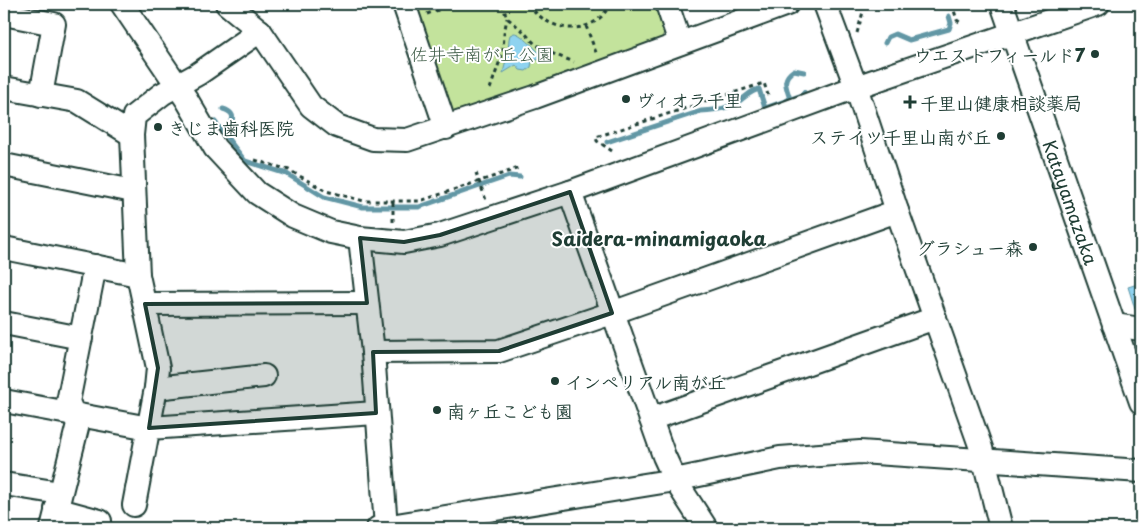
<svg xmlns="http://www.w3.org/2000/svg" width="1145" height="532" viewBox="0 0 1145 532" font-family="'Playpen Sans','Klee One',sans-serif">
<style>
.green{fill:#c3e39c;stroke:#719068}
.water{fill:#8fd3f0;stroke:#6297a5}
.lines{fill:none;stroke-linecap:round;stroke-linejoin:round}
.stream{stroke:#6297a5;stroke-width:5}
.minor-casing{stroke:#1f3d34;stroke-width:26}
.path{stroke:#1f3d34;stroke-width:3;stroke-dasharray:4 4;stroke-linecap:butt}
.minor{stroke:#fff;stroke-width:22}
.marked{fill:#1f3d34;fill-opacity:0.2;stroke:#1f3d34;stroke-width:4;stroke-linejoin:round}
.poi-dot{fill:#1f3d34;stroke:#fff;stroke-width:2}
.labels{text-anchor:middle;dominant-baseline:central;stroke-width:4;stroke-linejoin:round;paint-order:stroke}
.park-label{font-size:18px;fill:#405e49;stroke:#fff}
.poi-label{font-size:18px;font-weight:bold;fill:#1f3d34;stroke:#fff;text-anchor:start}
.street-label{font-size:18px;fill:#1f3d34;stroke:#fff}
.neighbourhood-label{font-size:19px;font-weight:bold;fill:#1f3d34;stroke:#fff}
</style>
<rect width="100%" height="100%" fill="#fff"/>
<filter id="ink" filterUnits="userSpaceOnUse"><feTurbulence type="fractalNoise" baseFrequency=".02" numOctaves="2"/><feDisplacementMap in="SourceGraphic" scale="10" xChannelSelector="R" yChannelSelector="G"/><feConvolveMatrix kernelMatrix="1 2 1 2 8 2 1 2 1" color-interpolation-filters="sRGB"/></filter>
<g filter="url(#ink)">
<path class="green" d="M414,4H654L664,32L660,43L457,115L448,109Z"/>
<path class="water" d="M514,33C522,33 537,52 546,58L532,61L531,67L526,71L520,70L516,65L503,73L508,52L509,39L510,35Z
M1141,283V312L1135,309L1128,287Z"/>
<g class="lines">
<path class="stream" d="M885,43L888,37L895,34L909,40L949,29L951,23L949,16
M790,99C786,86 781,79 794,70L804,72
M215,122L245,161L287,174L324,197L363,207H419L509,176L520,177
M222,132C231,125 240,114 223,109
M607,142L701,111C716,110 730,109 742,99C748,95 751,91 759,89L765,108L802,95L804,92"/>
<defs>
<g id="minor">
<path d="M122,4L187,100L215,148L257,193L293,216L331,232L360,238L404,242L440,235L570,192L856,87L1098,4"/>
<path d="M227,4L260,31L311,106L337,126L373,139L407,140L535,97L787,4"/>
<path d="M404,4L446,128"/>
<path d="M667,4L680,43"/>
<path d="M825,4L856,87L897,211L981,448L1001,528"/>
<path id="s1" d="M1002,4L1141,402"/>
<path d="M4,14L54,24L41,95"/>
<path d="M4,88L77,101L132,135"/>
<path d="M4,165L133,191"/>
<path d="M570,192L664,456L675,480L706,528"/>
<path d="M360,238L373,352L386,527"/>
<path d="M4,248L138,275"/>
<path d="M145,304L367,303"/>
<path d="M4,323L81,338"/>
<path d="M1114,325L1141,329"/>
<path d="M373,352L499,351L612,313L897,211"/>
<path d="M156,388L264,376"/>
<path d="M4,401L149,428L376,413"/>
<path d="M651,419L935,318"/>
<path d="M4,484L60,493"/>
<path d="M134,505L156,388L158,368L138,275L132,135L134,116L162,94L198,74L260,31"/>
<path d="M56,509L100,521"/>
<path d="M52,528L78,424L68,402L95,266"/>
<path d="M378,528L675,480L780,458L860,452L1141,471"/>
</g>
</defs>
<use href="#minor" class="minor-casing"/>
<path class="path" d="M502,4L507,18L521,29L535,44L551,53L574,62
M529,4C544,28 579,37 601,17C605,13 608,8 611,4
M952,4L957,20L962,24
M153,5L155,4
M427,14L441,9L449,4
M586,26L597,55
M857,33L863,12
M490,89L503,52L504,34L507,18
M612,151L597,141L596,137L764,83L768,95
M255,160L289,170L326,191L364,201H420L519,168
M476,173L486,200
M393,202V223"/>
<use href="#minor" class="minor"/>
</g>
</g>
<path class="marked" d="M570,192L612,313L499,351L373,352L376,413L149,428L158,368L145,304L367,303L360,238L404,242L440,235Z"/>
<g class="poi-dot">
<circle cx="1095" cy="54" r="5"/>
<circle cx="626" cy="99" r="5"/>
<path d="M907.5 94.5h5v5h5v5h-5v5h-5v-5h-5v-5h5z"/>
<circle cx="158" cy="127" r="5"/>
<circle cx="1001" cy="136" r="5"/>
<circle cx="1033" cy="247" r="5"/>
<circle cx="555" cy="381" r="5"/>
<circle cx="437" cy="410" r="5"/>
</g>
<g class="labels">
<g class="park-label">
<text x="482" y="53">佐井寺南が丘公園</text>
</g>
<g class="poi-label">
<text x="1085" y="54" text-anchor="end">ウエストフィールド7</text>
<text x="636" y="99">ヴィオラ千里</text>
<text x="920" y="102">千里山健康相談薬局</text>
<text x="168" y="127">きじま歯科医院</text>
<text x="991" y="136" text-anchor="end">ステイツ千里山南が丘</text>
<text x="1023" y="247" text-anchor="end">グラシュー森</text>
<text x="565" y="381">インペリアル南が丘</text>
<text x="447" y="410">南ヶ丘こども園</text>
</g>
<g class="street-label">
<text stroke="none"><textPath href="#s1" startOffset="210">Katayamazaka</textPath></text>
</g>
<g class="neighbourhood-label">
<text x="659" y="238">Saidera-minamigaoka</text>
</g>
</g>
<rect width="1145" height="532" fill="none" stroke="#fff" stroke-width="20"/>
<rect x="10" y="10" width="1125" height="512" fill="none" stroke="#1f3d34" stroke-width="2" filter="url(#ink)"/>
</svg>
